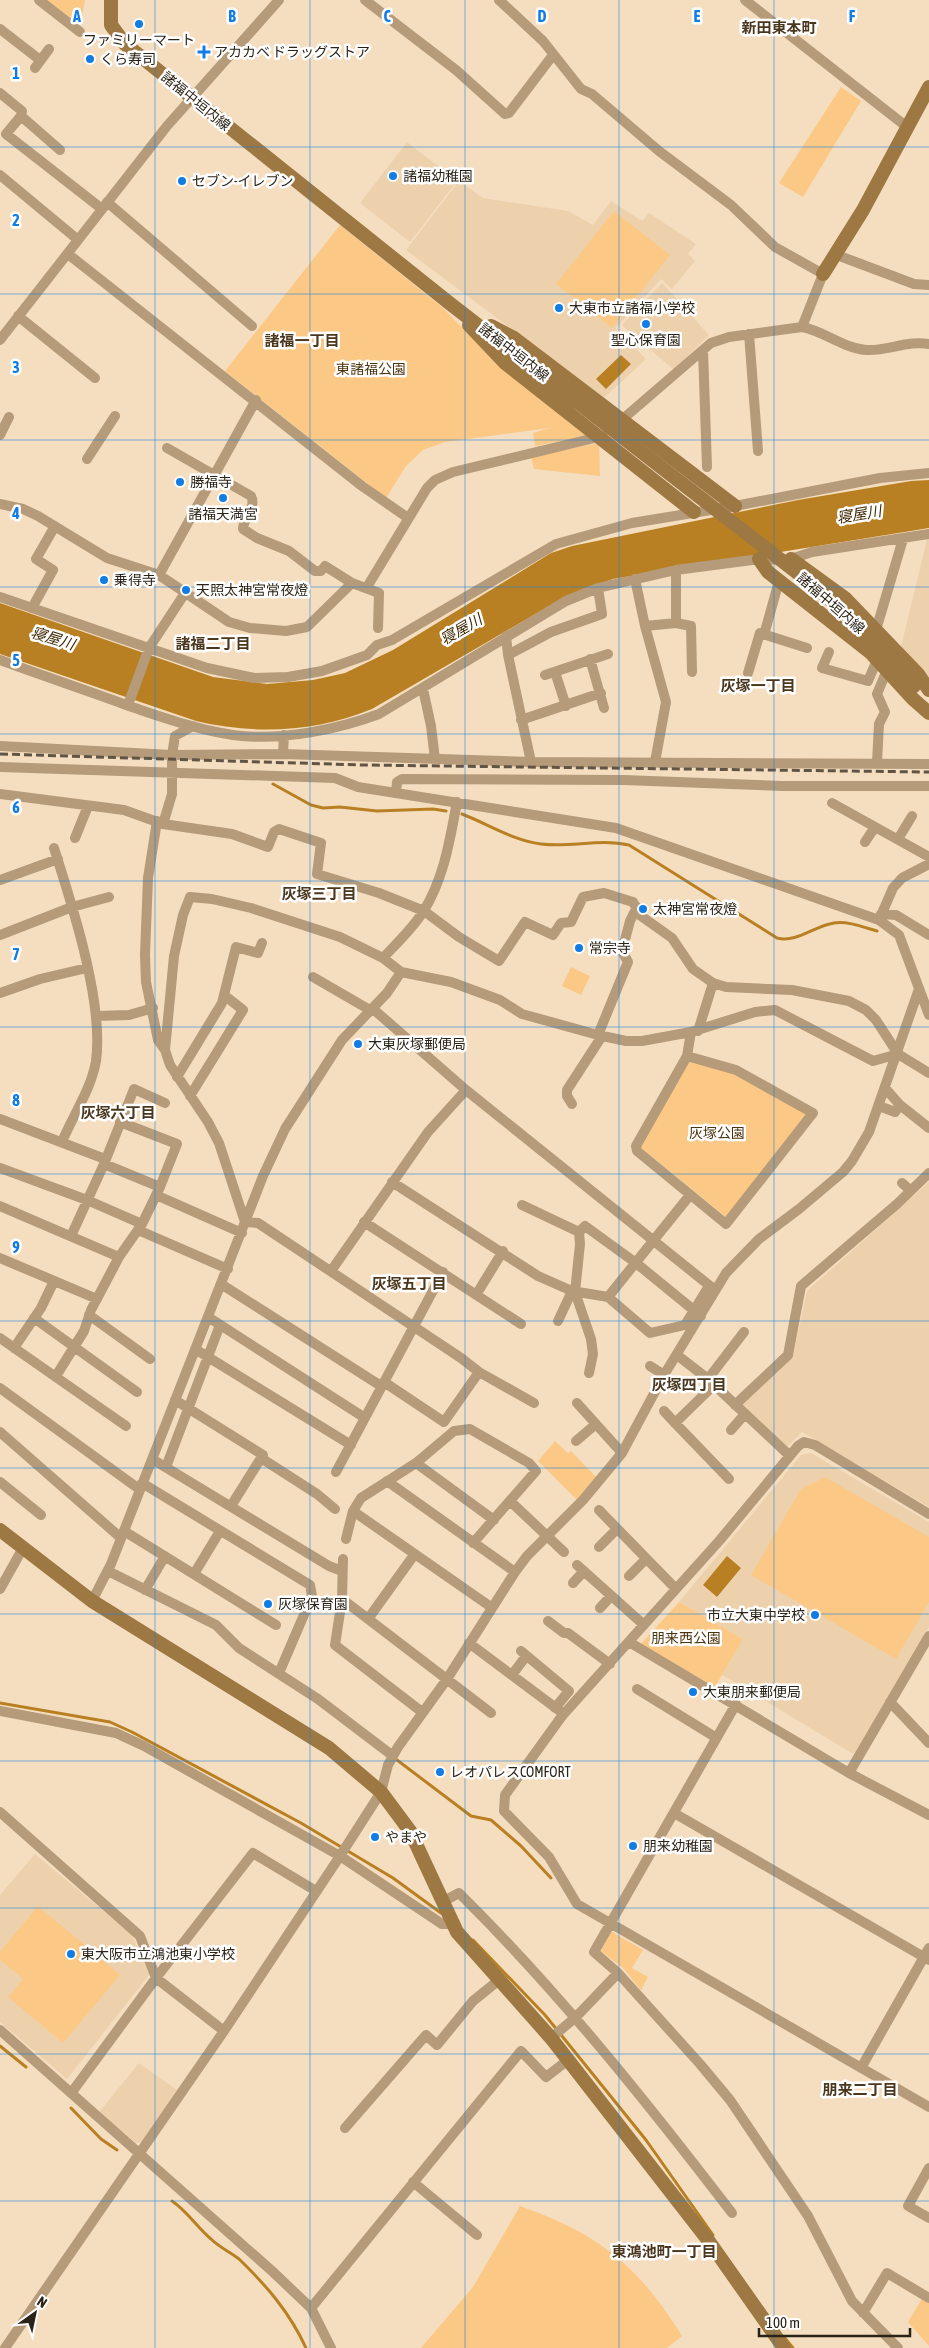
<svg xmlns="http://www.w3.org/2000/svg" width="929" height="2348" viewBox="0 0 929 2348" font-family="'Asap Condensed','Noto Sans JP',sans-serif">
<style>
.built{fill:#edd1ac}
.green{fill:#fbc885}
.water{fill:#b98023}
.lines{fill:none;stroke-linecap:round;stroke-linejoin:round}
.stream{stroke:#b98023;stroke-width:3}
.street{stroke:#b59b79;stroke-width:10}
.secondary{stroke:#9e7843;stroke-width:14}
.rail{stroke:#605544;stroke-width:3;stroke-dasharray:8 4;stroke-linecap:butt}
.secondary-bridge{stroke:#9e7843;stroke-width:14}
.grid{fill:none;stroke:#107ce4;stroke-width:1;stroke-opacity:0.55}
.poi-dot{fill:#107ce4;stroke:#fff;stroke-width:2}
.labels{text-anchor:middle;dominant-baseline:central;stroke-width:5;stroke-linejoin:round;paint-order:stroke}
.poi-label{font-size:14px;fill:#2b2317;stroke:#fff;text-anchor:start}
.street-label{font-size:14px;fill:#2b2317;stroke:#fff}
.park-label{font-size:14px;fill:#4d340f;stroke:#fff}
.neighbourhood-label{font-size:15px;font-weight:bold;fill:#4a371e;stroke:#fff}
.water-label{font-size:15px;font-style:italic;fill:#402802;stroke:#fff}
.grid-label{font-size:16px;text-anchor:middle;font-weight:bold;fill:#107ce4;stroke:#fff;stroke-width:5;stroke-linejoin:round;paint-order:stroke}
</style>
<rect width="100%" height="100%" fill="#f5dec0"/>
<path class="built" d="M407,142L457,181L410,242L360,203Z
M459,181L483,198L568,211L593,225L611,201L642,221L649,213L696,244L688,254L695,261L672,289L661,279L616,328L646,359L604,398L406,250Z
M662,283L709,335L674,370L622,325Z
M927,539H929V677L901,647Z
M929,1182V1507L802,1432L787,1447L742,1406L793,1356L807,1291Z
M811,1453L929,1522V1627L855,1755L722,1675L743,1639L679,1602L801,1455Z
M35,1854L132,1935L150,1974L67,2079L0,2022V1895Z
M139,2063L177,2090L141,2142L136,2143L99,2112Z"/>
<path class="green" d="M45,0H85L81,23L78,25Z
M841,87L861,101L803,197L779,183Z
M614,211L670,255L612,328L556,284Z
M340,225L444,309L501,368L588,436L535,446L533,433L549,428L445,442L423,450L406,466L386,498L225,371Z
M599,443L600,476L534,469L531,457Z
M571,967L590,976L581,995L562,986Z
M687,1060L735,1073L809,1115L726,1217L639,1146Z
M555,1441L568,1453L571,1451L598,1479L578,1501L538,1461Z
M825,1477L929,1537V1602L896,1659L751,1575L801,1489Z
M679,1602L743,1639L715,1687L641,1644Z
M38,1906L120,1975L63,2043L8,1997L23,1979L0,1960V1952Z
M611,1931L643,1950L632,1968L648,1977L641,1990L623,1968L601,1951Z
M520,2206C599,2234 638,2265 682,2336L667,2348H421L473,2287Z
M923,2297L929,2301V2346L908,2322Z"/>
<path class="water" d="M621,355L631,364L606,389L596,379Z
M929,480V528L613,579L563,598L372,709C317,732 254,735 196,721L0,654V603L213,677L267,684L313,680L345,673L393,650L551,553L572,546L798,500L911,481Z
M727,1556L741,1568L717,1597L703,1585Z"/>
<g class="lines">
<path class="stream" d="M273,784L311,805L323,808L340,807L377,811L433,809L446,811
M462,814C488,824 512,840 541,844C571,848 599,838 629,845L777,938C797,943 814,926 834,923C848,921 863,927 877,931
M0,1703L110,1722L132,1732L301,1823L393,1878L441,1913
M397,1760L471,1816L491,1820L521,1846L551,1878
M473,1940L545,2015L646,2140L713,2235
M0,2046L26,2067
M71,2108L101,2139L117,2150
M172,2201C187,2211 197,2227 211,2239C219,2247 230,2252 239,2259C267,2286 290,2313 306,2348
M784,2337L793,2348"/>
<path class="street" d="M39,0L80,32
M365,0L456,70L505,114L509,113L553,55
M499,0L543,41L581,89L592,94L659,151L731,205L775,247L823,274L802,327
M745,0L907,127
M0,29L40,60
M35,68L49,49
M0,93L22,111L21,116
M60,150L21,116L6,134L102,209
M0,175L77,239
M107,202L252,326
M68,254L362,486L408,518
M837,255L914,284L929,285
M18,316L95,378
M749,334L758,451
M0,340L167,126L279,0
M703,350L707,467
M617,424L711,343L729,337L802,327C824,331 845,349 867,350C888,351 908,340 929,344
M0,435L9,417
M167,448L251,496C257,508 243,517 243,529L257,538L289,551L315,571H321L325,566L352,583L379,593L378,628
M87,459L115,416
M0,504L23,509L38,516L107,558L159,575L229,622L250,628L286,631L307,627L352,583
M676,570V623
M159,575L256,400
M635,579L645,626L666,702L655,762
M367,587L427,488L435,480L453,472L603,436
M0,597L207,668L254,678L288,677L322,671L367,655L377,645L392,640L556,544L632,523L735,506L880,478L929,473
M32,608L53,570L36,559L55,526
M645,626L676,623L691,626L692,672
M876,630L903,539
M764,635L779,581
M506,636L508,655L531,762
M829,652L822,668L868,681L877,660
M508,655L551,632L602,614L598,588
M590,659L604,708
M0,660C43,676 86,690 129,706C165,718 203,732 242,736C285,740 339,729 379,714L566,601L598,588L676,570L752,560L791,559L812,552L929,534
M555,672L566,706
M748,673L760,633L807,648
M545,675L608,654
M423,689L431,726L435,759
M128,705L149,648L185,593
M521,720L601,693
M0,746L172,755L283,754L531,762L929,764
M283,754L284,735
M877,762L879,724L885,712L877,694L887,670
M0,767L335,778L358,787L616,828L879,920L899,935L929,1015
M396,793L397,782L402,779L624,780L782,786H929
M0,794L124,810L163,824L232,834L268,847L274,832L279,829L321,843L317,874L379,893L424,911L459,937L499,961L525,922L553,935L561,923L571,922L583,897L604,893L633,902L641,916L672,938L693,969L713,983L726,987L792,990L849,1001L866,1010L876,1020L898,1054L929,1073
M832,803L929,857
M157,821L148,878L145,955L146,982L158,1040L165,1050
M163,824L172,794V755L175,736L193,726
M75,838L88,806
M898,839L912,816
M865,842L875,827
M54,848C72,905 104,1002 96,1061C91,1090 73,1115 62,1142
M0,880L58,859
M881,914L896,915L929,935
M879,920L893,888L902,878L929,864
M0,935L72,907L109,897
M383,958C397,943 412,929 423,912C444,879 450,839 457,802
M313,977L370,1010
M0,993L40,979L87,968
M372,1008L466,1090L715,1290
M96,1016L129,1015L153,1008
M698,1031L713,983
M598,1035L628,962L622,951L630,921L637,907
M687,1056L736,1070L813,1113L726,1224L637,1151L636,1146L687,1056L691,1032
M177,1077L222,1003L236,947L258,953L262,943
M190,1096L243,1010L224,995
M572,1104L567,1096V1090L602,1036
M900,1105L929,1128
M879,1106L895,1112L900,1105L885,1088
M0,1119L105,1159
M120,1122L177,1144L160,1187
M0,1168L87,1200L142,1224
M392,1182L538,1276L572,1291L608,1297L690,1195
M902,1183L910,1190
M156,1195L242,1233
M522,1205L579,1232L585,1226L636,1263L701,1316
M0,1206L119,1257
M245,1222L219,1143L208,1122L170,1065L165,1050L174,956L183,915L190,897L212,899L251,908L340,937L383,958L401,972L451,982L500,1000L522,1014L598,1035L626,1041H642L691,1032L755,1012L775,1010L873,1061L898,1054
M245,1222L258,1223L461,1358L479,1372L534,1403
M364,1222L521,1324
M138,1230L228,1269
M579,1232L580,1244L575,1292L591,1339L593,1354L589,1373
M71,1236L104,1164L134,1089L165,1103
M0,1258L97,1299
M331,1271L428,1132L466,1090
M221,1284L381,1386
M476,1295L503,1251
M608,1297L650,1333L685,1325L709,1286
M89,1315L150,1359
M208,1317L365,1418
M34,1318L137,1392
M558,1321L572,1291
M0,1338L126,1426
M14,1348L41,1308L54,1281
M195,1349L351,1445
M677,1355L708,1379L790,1456
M650,1366L664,1375
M56,1376L84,1331L91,1310L119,1257L142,1224L160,1187L104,1164
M708,1379L744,1332
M384,1382L444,1422L479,1372
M0,1388L139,1489
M175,1400L263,1455L261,1458L317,1494L335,1509
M577,1403L622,1453
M735,1405L788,1355L801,1286L897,1204L929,1173
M664,1411L675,1423L714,1385
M675,1423L729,1479
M731,1430L745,1414
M0,1432L121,1538
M576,1441L596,1424
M152,1459L329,1566L342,1571
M416,1463L494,1520
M166,1467L220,1325
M336,1472L443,1272
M387,1481L515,1572
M0,1482L41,1515
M142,1483L310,1585L312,1596L279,1673
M511,1502L564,1552
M231,1506L261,1458
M599,1510L676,1589
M353,1511L491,1607
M929,1514L815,1445L804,1442L798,1446L720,1540L562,1716L505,1795L504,1811L549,1857L577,1904L929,2107
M124,1531L276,1625
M346,1539L353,1511L361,1498L416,1463L454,1431L470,1429L529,1463L536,1471L473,1543
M599,1547L617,1529
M343,1559L342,1599L491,1713
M577,1565L644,1625
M108,1571L216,1625L239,1648L318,1699L393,1756
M194,1574L220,1531
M629,1576L646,1559
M573,1583L584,1571
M0,1589L23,1548
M145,1590L165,1556
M342,1599L335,1645L422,1712
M92,1601L111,1564L263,1176L285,1129L342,1040L387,993L401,972
M600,1608L611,1596
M368,1619L414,1555
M548,1621L564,1633H568L610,1664
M629,1642L849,1773L929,1815
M469,1643L564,1714
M521,1651L569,1691L555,1708
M512,1675L526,1656
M637,1689L715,1737
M890,1702L929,1743
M0,1711L116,1733L144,1746L340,1856L442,1924H454
M849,1773L929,1636
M0,1812L140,1936L156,1978L224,2031
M674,1813L929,1960
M444,1901L459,1893C559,1992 646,2101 732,2213
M618,1973L700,2064L730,2100L808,2216L852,2301L898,2348
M0,2030L272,2271L311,2308L331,2348
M551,2038L576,2017L618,1973L594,1952L736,1704
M861,2068L929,1948
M72,2092L156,1978L253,1853L316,1891
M345,2128L426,2035L437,2045L473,2001L499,1980
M929,2168L908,2206L929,2218
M413,2182L477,2235
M311,2308L521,2051L546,2077L568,2060
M863,2313L887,2273L929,2298
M5,2348L224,2031L340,1856L381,1792L388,1765L398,1747L447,1679L515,1572L527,1556L583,1500L622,1453L664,1375L726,1273L759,1239L799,1209L843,1172L852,1161L869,1132L919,989"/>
<path class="secondary" d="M111,0V25L125,44L448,302L577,402
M823,274L863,210L929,87
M469,325L505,363L694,512
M491,326L514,338L735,506
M759,559L768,572L871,653L913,699L929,713
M791,559L846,599L918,674L929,690
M0,1530L92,1601L329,1748L381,1792L410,1831L457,1932L551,2038L708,2240L784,2348"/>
<path class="rail" d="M0,754L362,765L929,772"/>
<path class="secondary-bridge" d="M577,402L817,588L854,621L914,686"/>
</g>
<path class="grid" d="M155,0V2348M310,0V2348M465,0V2348M619,0V2348M774,0V2348M0,147H929M0,294H929M0,440H929M0,587H929M0,734H929M0,881H929M0,1027H929M0,1174H929M0,1321H929M0,1468H929M0,1614H929M0,1761H929M0,1908H929M0,2054H929M0,2201H929"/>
<g class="poi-dot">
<circle cx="139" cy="24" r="5"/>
<path d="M201.5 44.5h5v5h5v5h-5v5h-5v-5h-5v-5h5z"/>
<circle cx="90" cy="59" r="5"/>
<circle cx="393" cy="176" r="5"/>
<circle cx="182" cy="181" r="5"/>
<circle cx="559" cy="308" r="5"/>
<circle cx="646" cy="324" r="5"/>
<circle cx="180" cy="482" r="5"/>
<circle cx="223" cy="498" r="5"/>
<circle cx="104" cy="580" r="5"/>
<circle cx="186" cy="590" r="5"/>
<circle cx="643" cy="909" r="5"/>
<circle cx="579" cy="948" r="5"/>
<circle cx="358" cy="1044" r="5"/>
<circle cx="268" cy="1604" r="5"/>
<circle cx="815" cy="1615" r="5"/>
<circle cx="693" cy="1692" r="5"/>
<circle cx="440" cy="1772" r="5"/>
<circle cx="375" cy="1837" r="5"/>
<circle cx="633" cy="1846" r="5"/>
<circle cx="71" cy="1954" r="5"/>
</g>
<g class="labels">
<g class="poi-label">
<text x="139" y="40" text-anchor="middle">ファミリーマート</text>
<text x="214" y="52">アカカベ ドラッグストア</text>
<text x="100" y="59">くら寿司</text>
<text x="403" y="176">諸福幼稚園</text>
<text x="192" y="181">セブン-イレブン</text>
<text x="569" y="308">大東市立諸福小学校</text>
<text x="646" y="340" text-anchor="middle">聖心保育園</text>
<text x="190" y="482">勝福寺</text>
<text x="223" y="514" text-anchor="middle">諸福天満宮</text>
<text x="114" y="580">乗得寺</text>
<text x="196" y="590">天照太神宮常夜燈</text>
<text x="653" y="909">太神宮常夜燈</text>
<text x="589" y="948">常宗寺</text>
<text x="368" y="1044">大東灰塚郵便局</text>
<text x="278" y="1604">灰塚保育園</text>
<text x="805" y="1615" text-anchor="end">市立大東中学校</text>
<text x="703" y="1692">大東朋来郵便局</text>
<text x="450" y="1772">レオパレスCOMFORT</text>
<text x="385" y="1837">やまや</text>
<text x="643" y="1846">朋来幼稚園</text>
<text x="81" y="1954">東大阪市立鴻池東小学校</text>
</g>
<g class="street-label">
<text transform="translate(196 101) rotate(39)">諸福中垣内線</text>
<text transform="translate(514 352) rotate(38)">諸福中垣内線</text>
<text transform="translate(831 603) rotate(41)">諸福中垣内線</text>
</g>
<g class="park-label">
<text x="371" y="369">東諸福公園</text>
<text x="717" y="1133">灰塚公園</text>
<text x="686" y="1638">朋来西公園</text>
</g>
<g class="neighbourhood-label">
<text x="779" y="27">新田東本町</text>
<text x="302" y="340">諸福一丁目</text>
<text x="213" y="643">諸福二丁目</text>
<text x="758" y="685">灰塚一丁目</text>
<text x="319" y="893">灰塚三丁目</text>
<text x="118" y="1112">灰塚六丁目</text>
<text x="409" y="1283">灰塚五丁目</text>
<text x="689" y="1384">灰塚四丁目</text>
<text x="860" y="2089">朋来二丁目</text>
<text x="664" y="2251">東鴻池町一丁目</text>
</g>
<g class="water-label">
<text transform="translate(859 514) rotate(-9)">寝屋川</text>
<text transform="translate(461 629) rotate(-30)">寝屋川</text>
<text transform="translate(53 638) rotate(17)">寝屋川</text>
</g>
</g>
<g class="grid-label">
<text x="77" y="22">A</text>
<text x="232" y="22">B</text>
<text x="387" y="22">C</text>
<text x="542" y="22">D</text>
<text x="697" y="22">E</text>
<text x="852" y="22">F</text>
<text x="16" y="79">1</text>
<text x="16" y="226">2</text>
<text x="16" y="373">3</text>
<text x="16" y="519">4</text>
<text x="16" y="666">5</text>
<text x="16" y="813">6</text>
<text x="16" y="960">7</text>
<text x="16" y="1106">8</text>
<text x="16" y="1253">9</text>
</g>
<g transform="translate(35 2313) rotate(33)" stroke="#ffffff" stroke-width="4" paint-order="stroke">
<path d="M0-4L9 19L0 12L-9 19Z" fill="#2b2317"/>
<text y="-8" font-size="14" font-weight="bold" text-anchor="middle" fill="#2b2317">N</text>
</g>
<path d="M759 2328v8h151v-8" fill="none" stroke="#2b2317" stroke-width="2.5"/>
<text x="766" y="2328" font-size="15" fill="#2b2317" stroke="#ffffff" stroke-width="4" paint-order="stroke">100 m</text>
</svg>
